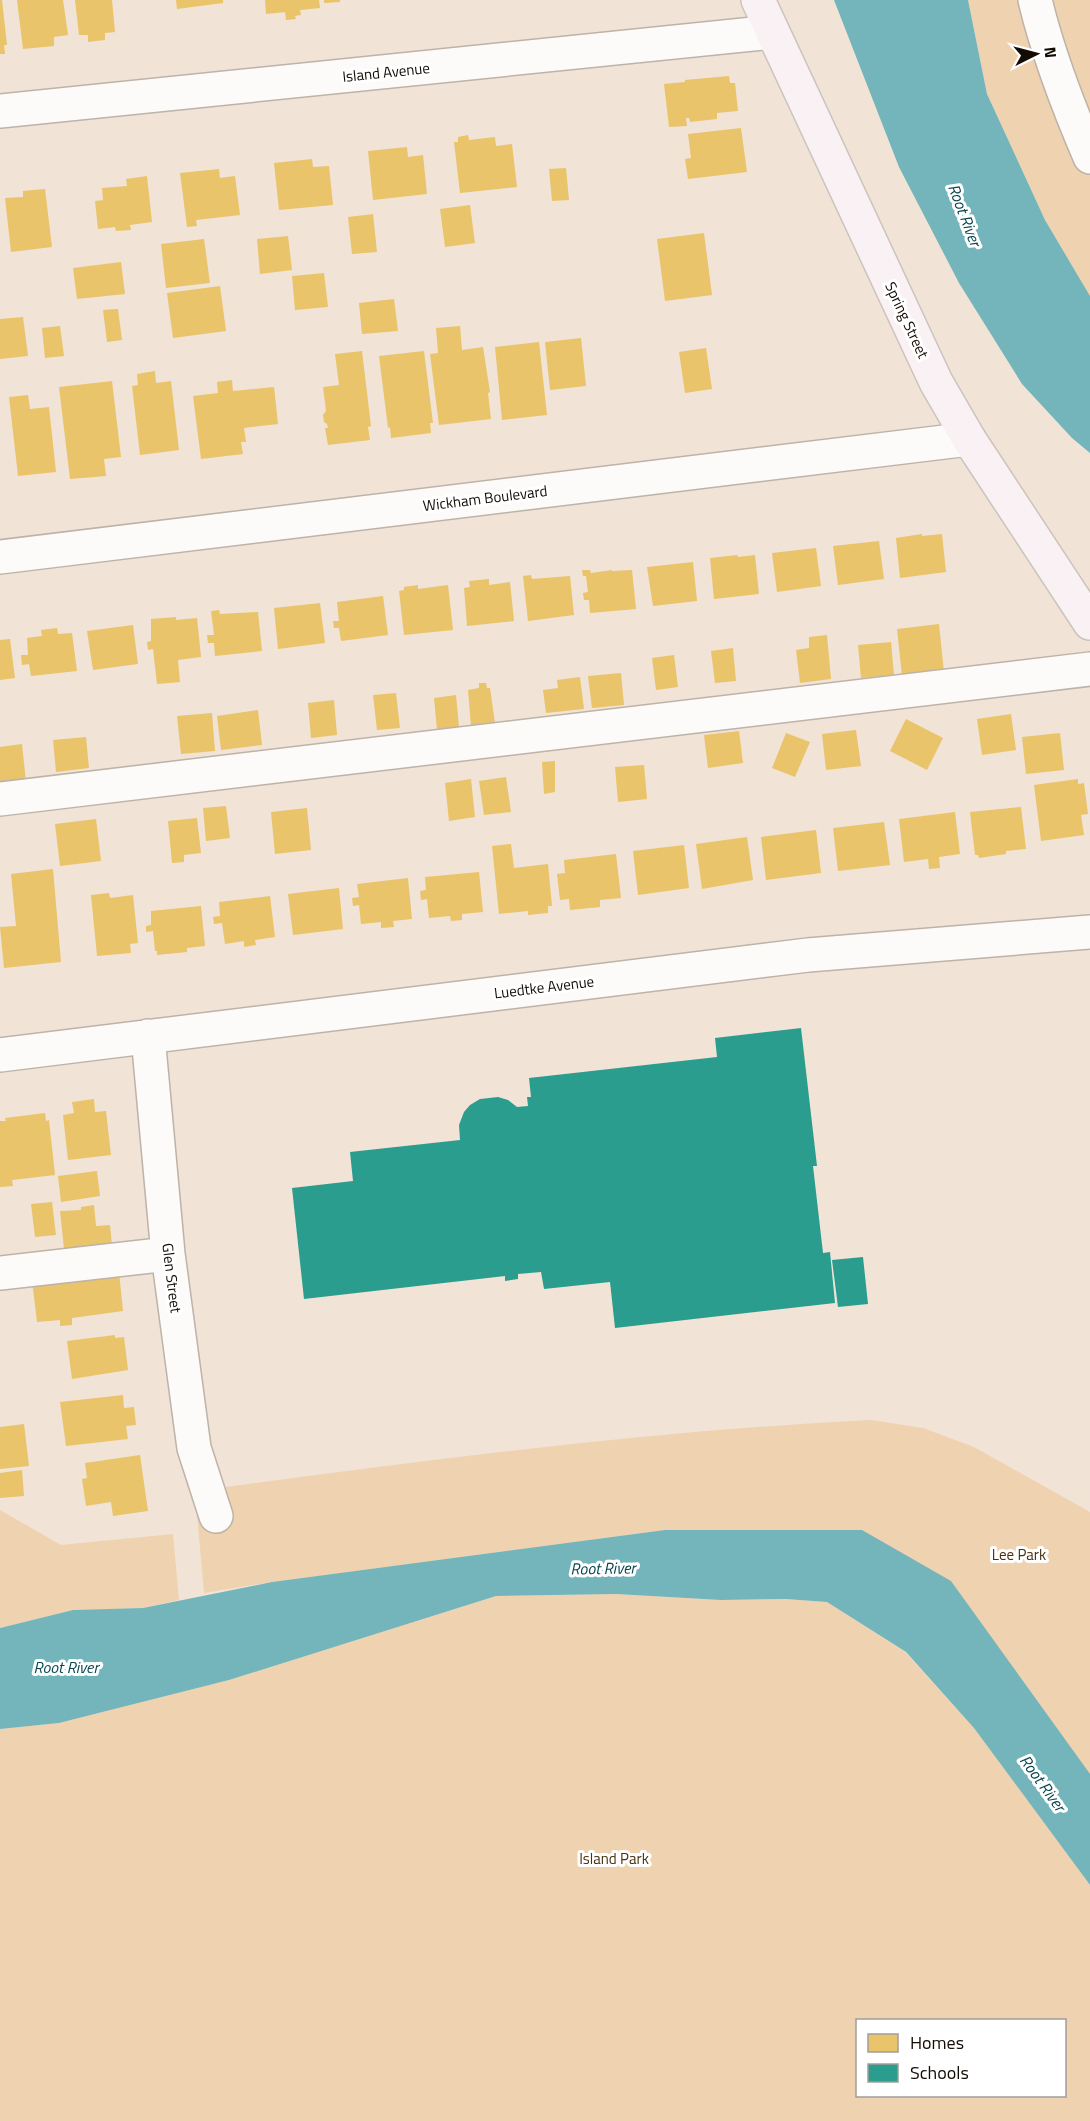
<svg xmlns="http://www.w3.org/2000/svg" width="1090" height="2121" viewBox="0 0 1090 2121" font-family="'Titillium Web',sans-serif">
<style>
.green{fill:#efd2b0;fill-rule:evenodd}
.water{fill:#74b5bb}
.homes{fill:#e9c46a}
.schools{fill:#2a9d8f}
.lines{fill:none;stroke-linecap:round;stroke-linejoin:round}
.minor-casing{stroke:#bdb3a8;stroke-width:36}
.major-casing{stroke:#cbc4be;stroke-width:36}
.minor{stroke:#fdfbf9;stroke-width:33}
.major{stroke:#f9f1f3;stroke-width:33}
.labels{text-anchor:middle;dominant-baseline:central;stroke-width:6;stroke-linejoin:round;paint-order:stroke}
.street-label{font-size:15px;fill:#130c04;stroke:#fff}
.park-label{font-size:15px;fill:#4a3211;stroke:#fff}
.water-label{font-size:16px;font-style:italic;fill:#09464e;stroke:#fff}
</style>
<rect width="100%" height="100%" fill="#f1e3d5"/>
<path class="green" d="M968,0H1090V296L1045,220L987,94Z
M871,1420L923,1428L974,1447L1090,1512V1774L862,1530H665L272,1582L204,1593L195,1491C420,1461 645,1431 871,1420Z
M0,1510L61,1545L173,1534L179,1600L143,1608L73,1610L0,1628Z
M616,1594L721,1600L786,1599L827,1602L905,1652L974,1728L1090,1885V2121H0V1729L59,1723L229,1680L496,1596ZM858,2020H1064V2096H858Z"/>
<path class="water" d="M834,0H968L987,94L1045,220L1090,296V453L1072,438L1022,384L959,283L899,167Z
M665,1530H862L951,1581L1090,1774V1885L974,1728L906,1652L827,1602L786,1599L721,1600L616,1594L496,1596L229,1680L59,1723L0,1729V1628L73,1610L143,1608L272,1582Z"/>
<path class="homes" d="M0,0H2L7,45H4L5,54H0Z
M17,0H63L68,35L54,37V46L23,49Z
M75,0H112L115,32L105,33V40L88,42V35H79Z
M176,0H223V3L177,9Z
M265,0H319L320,8L300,10L301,15L295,16L296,19L286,20L285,12L266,14Z
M324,0H340V2L324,3Z
M729,76L730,83H735L738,111L717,113V119L690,122L689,118H686L687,126L669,127L664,84L685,82V80Z
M741,128L747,172L688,179L685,159L691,158L688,134Z
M468,135L469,140L495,137L496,146L512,144L517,187L460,193L454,142H458V137Z
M407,147L408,157L423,155L427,194L373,200L368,151Z
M312,159L313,167L329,166L333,205L279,210L274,163Z
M566,168L569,200L552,201L549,169Z
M219,169L220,178L235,176L240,215L196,220L197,226L187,227L180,173Z
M147,176L152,222L130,225L131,230L116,231L115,227L98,229L95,201L103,200L102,188L127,186L126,179Z
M45,189L52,247L11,252L5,198L23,197V191Z
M470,205L475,243L445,247L440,209Z
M373,214L377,252L352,254L348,217Z
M704,233L712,295L665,301L657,239Z
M288,236L292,270L260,274L257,239Z
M204,239L210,283L166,288L161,244Z
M121,262L125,294L77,299L73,268Z
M324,273L328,307L295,310L292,276Z
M220,286L226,331L173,338L167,293Z
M394,299L398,331L362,334L359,303Z
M118,309L122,340L107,342L103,310Z
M23,317L28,356L0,359V319Z
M60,326L64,356L45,358L42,328Z
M460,326L462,350L483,347L490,392L488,393L491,419L439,425L430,354L438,353L436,328Z
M581,338L586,386L550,390L545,342Z
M539,342L547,415L502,420L495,347Z
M706,348L712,389L685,393L679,352Z
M362,351L371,426L368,427L370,440L328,445L325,428H328L327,424L324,422L323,415L326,411L323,387L339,385L335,354Z
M424,351L433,423H430L431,433L391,438L390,427L388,428L379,356Z
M155,371L156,383L171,381L179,450L140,455L132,386L138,385L137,374Z
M232,380L233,391L274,387L278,424L244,428L246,442H241L243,454L201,459L193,396L218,393L217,382Z
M112,381L121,457L104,459L106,476L70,479L59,387Z
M28,395L30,409L49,407L56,472L18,476L9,397Z
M922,534V536L942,534L946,572L900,578L896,538Z
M879,541L884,579L838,585L833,546Z
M816,548L821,586L777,592L772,553Z
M737,555L738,557L755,555L759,594L714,599L710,558Z
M693,562L697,601L653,606L647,567Z
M582,570H590L591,573L612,570V571L632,570L636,609L590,613L589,600H584L583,593L588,592L586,576H583Z
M531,575L532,579L570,576L574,615L528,621L523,576Z
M489,579V585L510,582L514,621L467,626L464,588L470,587L469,581Z
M418,585V589L448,585L453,630L404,635L399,591L404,590V587Z
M383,596L388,635L341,641L339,628H334L333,621H339L337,602Z
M320,603L325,643L278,649L274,608Z
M219,610L220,614L258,612L262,651L215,656L214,643H208L207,635H214L211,611Z
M176,617V620L197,618L201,657L178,660L180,682L157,684L153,649L148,650L147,642L151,641V619Z
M939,624L944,672L902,676L897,629Z
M133,625L138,664L93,670L87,631Z
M57,628L58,634L72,633L77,671L31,676L29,664L22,665L21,655H28L27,638L42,636L41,630Z
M827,635L831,679L800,683L796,650L809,648V637Z
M10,639L15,678L0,680V640Z
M891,642L894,675L861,678L858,645Z
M733,648L736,681L715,683L711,651Z
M674,655L678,687L656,690L652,658Z
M621,673L624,705L592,708L588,676Z
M580,677L584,709L546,713L543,690L558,688L557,680Z
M479,683H486L487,688H490L495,723L471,726L468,690L479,688Z
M396,693L400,728L377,730L373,695Z
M456,695L459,727L437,730L434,698Z
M334,700L337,735L311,738L308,703Z
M258,710L262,745L221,750L217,716Z
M212,713L215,751L181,754L177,716Z
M1011,714L1016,750L982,755L977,719Z
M906,719L943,738L927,770L890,751Z
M856,730L861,766L826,770L822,734Z
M739,731L743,763L708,768L704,735Z
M786,733L810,742L795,777L772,768Z
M1060,733L1064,770L1026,774L1022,737Z
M86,737L89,768L56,772L53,740Z
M22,744L26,782L0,784V747Z
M555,761V792L544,794L542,762Z
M644,765L647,799L618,802L615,767Z
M506,777L511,812L484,815L479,781Z
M471,779L475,817L449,821L445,783Z
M1078,779V784L1084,783L1088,814L1081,815L1084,835L1041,841L1034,785Z
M226,806L230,838L206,841L203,808Z
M1021,807L1026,849L1006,851V854L979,858L978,855H975L970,812Z
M307,808L311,850L275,854L271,812Z
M955,812L960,854L939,857L940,868L929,869L928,859L904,862L899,819Z
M197,818L201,853L184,855V862L172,863L168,821Z
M96,819L101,861L60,866L55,824Z
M884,822L890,865L838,871L833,828Z
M816,830L821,873L766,880L761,837Z
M747,837L753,880L702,889L696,844Z
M511,844L514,868L548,864L552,906H548V913L528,915V911L499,914L492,846Z
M684,845L689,888L638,895L633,851Z
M616,854L621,898L600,900V907L570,910L569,899L560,900L557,874L565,873L564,860Z
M53,869L61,962L4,968L0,927L16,926L11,874Z
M479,872L483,912L462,914V920L451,921L450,916L429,918L427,899L421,900L420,891L426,890L425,877Z
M408,878L412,919L393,921L394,927L381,928V922L361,924L359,905L353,906L352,898L359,897L357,884Z
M339,888L343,929L293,935L288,894Z
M109,893L110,898L133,895L138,943L130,944L131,953L97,956L91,895Z
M270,896L275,937L255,940L256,945L244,947V941L225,944L222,923L214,924L213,917L220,916L219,902Z
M201,906L205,946L187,948V952L157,955V951H155L153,931L146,932V926L151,925V911Z
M94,1099L95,1112L106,1111L111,1155L68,1160L63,1115L74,1113L72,1102Z
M45,1113L46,1121L49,1120L55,1175L12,1180L13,1186L0,1187V1121H6L5,1118Z
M97,1171L100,1196L61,1202L58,1176Z
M52,1202L56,1235L35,1237L31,1204Z
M94,1205L96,1226L110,1225L112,1245L64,1249L60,1211L81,1210V1207Z
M119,1272L123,1311L72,1318V1325L60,1326V1320L37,1322L32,1280Z
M115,1335V1338L124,1337L128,1370L72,1379L67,1341Z
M123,1395L124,1408L134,1407L136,1425L126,1426L128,1439L66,1446L60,1402Z
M24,1424L29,1466L0,1469V1427Z
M140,1455L148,1511L113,1516L111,1502L86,1506L82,1479L87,1478L85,1463Z
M22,1470L24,1496L0,1498V1473Z"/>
<path class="schools" d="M801,1028L817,1166H813L823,1253L830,1252L835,1303L615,1328L610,1282L544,1289L541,1272L518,1274V1279L505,1281V1276L304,1299L292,1188L353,1181L350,1152L460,1140L459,1125L464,1112L470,1105L480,1099L498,1097L508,1100L517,1107L528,1106L527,1097H531L529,1078L717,1057L715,1038Z
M863,1257L868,1304L838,1307L832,1260Z"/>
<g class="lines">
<defs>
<path id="minor" d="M1035,0C1048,54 1068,106 1090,157
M0,111L772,32
M0,557L969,439
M0,799L1090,669
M148,1036L168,1254L194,1448L216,1516
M0,1055L808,955L1090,932
M0,1273L168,1254"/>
<path id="major" d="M758,0L936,382L969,439L1090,623"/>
</defs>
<use href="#minor" class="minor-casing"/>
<use href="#major" class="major-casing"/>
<use href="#minor" class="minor"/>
<use href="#major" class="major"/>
</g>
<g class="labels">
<g class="street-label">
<text transform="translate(386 72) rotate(-6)">Island Avenue</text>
<text transform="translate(907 320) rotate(65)">Spring Street</text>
<text transform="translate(485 498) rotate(-7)">Wickham Boulevard</text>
<text transform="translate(544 987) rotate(-7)">Luedtke Avenue</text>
<text transform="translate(172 1278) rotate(83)">Glen Street</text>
</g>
<g class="park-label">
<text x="1019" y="1554">Lee Park</text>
<text x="614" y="1858">Island Park</text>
</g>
<g class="water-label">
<text transform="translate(965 215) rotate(69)">Root River</text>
<text transform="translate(603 1568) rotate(-1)">Root River</text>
<text x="66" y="1667">Root River</text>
<text transform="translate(1043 1783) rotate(54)">Root River</text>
</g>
</g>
<rect x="856" y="2019" width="210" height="78" fill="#ffffff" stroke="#a19e9b" stroke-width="1.5"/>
<rect x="868" y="2034" width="30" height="18" fill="#e9c46a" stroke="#a19e9b" stroke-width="1.5"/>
<text x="910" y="2049" font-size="18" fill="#130c04">Homes</text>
<rect x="868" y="2064" width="30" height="18" fill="#2a9d8f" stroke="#a19e9b" stroke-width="1.5"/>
<text x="910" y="2079" font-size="18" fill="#130c04">Schools</text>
<g transform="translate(1036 54) rotate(84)" stroke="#ffffff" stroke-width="4.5" paint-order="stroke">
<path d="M0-4.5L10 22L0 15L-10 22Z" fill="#130c04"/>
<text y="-9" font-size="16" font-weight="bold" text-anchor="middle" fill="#130c04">N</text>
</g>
</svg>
